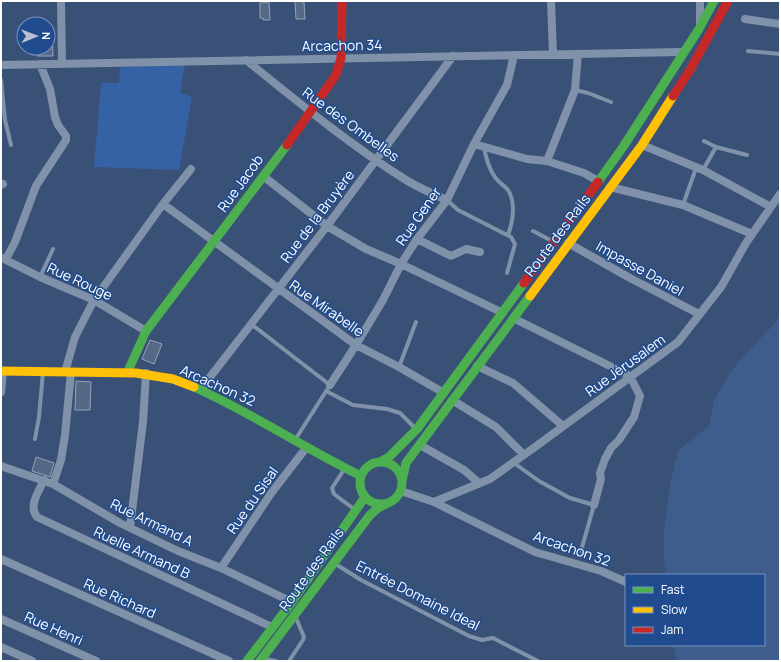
<svg xmlns="http://www.w3.org/2000/svg" width="781" height="662" viewBox="0 0 781 662" font-family="Manrope,sans-serif">
<style>
.green{fill:#3462a5}
.water{fill:#3e5c8c}
.building{fill:#556885;stroke:#95a3b7}
.lines{fill:none;stroke-linecap:round;stroke-linejoin:round}
.lane{stroke:#8092a9;stroke-width:4}
.street{stroke:#8092a9;stroke-width:8}
.fast{stroke:#4caf50;stroke-width:9}
.slow{stroke:#ffc107;stroke-width:9}
.jam{stroke:#c62828;stroke-width:9}
.labels{text-anchor:middle;dominant-baseline:central;stroke-width:3;stroke-linejoin:round;paint-order:stroke}
.street-label{font-size:14px;fill:#fff;stroke:#204c8f}
</style>
<rect width="100%" height="100%" fill="#395176"/>
<path class="green" d="M185,65L180,93L192,97L179,170L94,167L101,83H119L120,67Z"/>
<path class="water" d="M780,314V661H677L673,645H764V575H666L664,560V531L671,479L679,450L709,426L714,401L728,376L739,361L775,323Z"/>
<path class="building" d="M295,1L304,2L305,19H296Z
M269,2L270,20H263V18H260V3Z
M48,30H52L53,56H37V48H48Z
M150,340L162,344L154,364L142,359Z
M76,381L91,382L90,410H75Z
M36,457L54,463L50,477L32,471Z"/>
<g class="lines">
<path class="lane" d="M748,51L780,54
M1,80L5,120L11,145
M575,90L588,93L611,102
M704,141L716,147
M484,148C486,158 489,169 495,177C498,182 504,185 508,190C516,202 513,222 508,235
M703,170L716,147L747,155
M447,200L458,210L511,237L515,244L507,273
M683,205L696,168
M533,231L552,241
M40,277L53,249
M251,324L330,385L295,440
M399,367L416,322
M326,391L353,405L387,409L400,413L416,429
M35,439L39,417L43,372
M514,463L539,481L570,498L594,505L581,551
M345,468L332,488L334,494L354,509
M334,563L361,580L469,636L482,640L493,638L538,661
M265,659L276,661
M289,661L303,640L304,637L296,618"/>
<path class="street" d="M61,1L62,64
M551,1L553,54
M745,19L780,24
M700,24V1
M246,60C298,102 349,144 406,180C419,188 433,194 447,200
M1,65L683,52
M474,144L527,159L547,161L584,173L598,181
M642,145L703,170L771,207
M547,161L575,90L578,54
M263,176L327,226L366,249L401,264L503,313
M1,185L3,184
M610,187L683,205L752,234
M163,204L356,345L399,367L444,393
M417,239L451,256L466,249L480,252
M568,243L630,278L699,314
M2,258L40,277L94,300L146,331
M6,259L15,242L36,186L66,140V136L58,125L55,117L50,89L40,64
M513,318L630,376L640,396L634,417L619,440L611,448L605,459L600,473L601,479L594,505
M477,366L513,383L563,426
M65,372L75,337L94,300L163,204L191,169
M330,385L356,345L383,300L401,264L417,239L447,200L474,144L507,85L514,55
M200,390L327,226L453,56
M1,392L3,371
M452,400L496,427L524,455
M420,445L464,470L479,483
M1,466L53,484L120,523L178,551L221,568L292,602
M44,480C39,491 28,506 37,517L272,627
M53,484L61,460L65,435L71,372
M401,491L434,502L535,552L601,571L626,582
M434,502L490,479L535,447L678,342L721,287L746,243L780,194
M130,527L143,422L146,373
M1,559L229,661
M221,568L272,492L306,448
M1,619L96,661
M1,647L32,661"/>
<path class="fast" d="M598,182L623,147L699,29L714,1
M128,371L146,331L287,145
M194,387C252,413 304,448 361,476
M380,462L389,457L417,429L524,283
M360 483a21 21 0 1 1 42 0a21 21 0 1 1-42 0Z
M402,481L406,463L530,296
M247,661L292,602L365,497
M260,661L370,515L378,508L392,501"/>
<path class="slow" d="M530,296L642,145L673,96
M1,371L136,373L173,379L194,387"/>
<path class="jam" d="M673,96L690,70L728,1
M287,145L336,75L341,58L342,1
M524,283L598,182"/>
</g>
<g class="labels">
<g class="street-label">
<text transform="translate(342 45) rotate(-1)">Arcachon 34</text>
<text transform="translate(351 124) rotate(36)">Rue des Ombelles</text>
<text transform="translate(240 183) rotate(-54)">Rue Jacob</text>
<text transform="translate(317 216) rotate(-53)">Rue de la Bruyère</text>
<text transform="translate(418 216) rotate(-55)">Rue Gener</text>
<text transform="translate(557 235) rotate(-53)">Route des Rails</text>
<text transform="translate(640 268) rotate(29)">Impasse Daniel</text>
<text transform="translate(80 281) rotate(25)">Rue Rouge</text>
<text transform="translate(327 308) rotate(35)">Rue Mirabelle</text>
<text transform="translate(625 365) rotate(-36)">Rue Jérusalem</text>
<text transform="translate(218 385) rotate(24)">Arcachon 32</text>
<text transform="translate(252 500) rotate(-55)">Rue du Sisal</text>
<text transform="translate(152 522) rotate(26)">Rue Armand A</text>
<text transform="translate(572 548) rotate(19)">Arcachon 32</text>
<text transform="translate(142 552) rotate(25)">Ruelle Armand B</text>
<text transform="translate(311 569) rotate(-54)">Route des Rails</text>
<text transform="translate(418 595) rotate(27)">Entrée Domaine Ideal</text>
<text transform="translate(120 598) rotate(24)">Rue Richard</text>
<text transform="translate(54 628) rotate(24)">Rue Henri</text>
</g>
</g>
<rect width="781" height="662" fill="none" stroke="#ffffff" stroke-width="4"/>
<rect x="625" y="574" width="140" height="72" fill="#204c8f" stroke="#7994bc"/>
<rect x="633" y="587" width="20" height="6" fill="#4caf50" stroke="#7994bc"/>
<text x="661" y="594" font-size="12" fill="#ffffff">Fast</text>
<rect x="633" y="607" width="20" height="6" fill="#ffc107" stroke="#7994bc"/>
<text x="661" y="614" font-size="12" fill="#ffffff">Slow</text>
<rect x="633" y="627" width="20" height="6" fill="#c62828" stroke="#7994bc"/>
<text x="661" y="634" font-size="12" fill="#ffffff">Jam</text>
<g transform="translate(36 36) rotate(89)"><circle r="19" fill="#204c8f" stroke="#7994bc"/>
<path d="M0-3L7 15L0 10L-7 15Z" fill="#bac2cf"/>
<text y="-6" font-size="11" font-weight="bold" text-anchor="middle" fill="#ffffff">N</text>
</g>
</svg>
